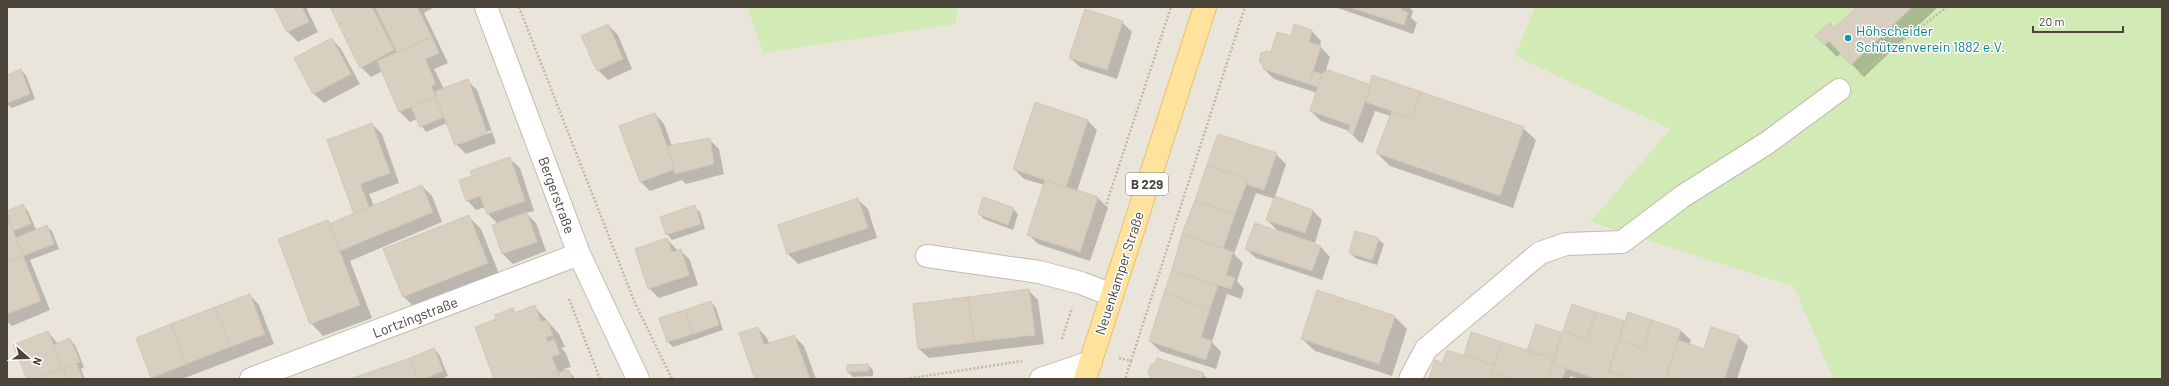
<svg xmlns="http://www.w3.org/2000/svg" width="2169" height="386" viewBox="0 0 2169 386" font-family="Barlow,sans-serif">
<style>
.residential{fill:#eae5da}
.green{fill:#d2eab5}
.shadow{fill:#0003;fill-rule:evenodd}
.building{fill:#d8cfc1;stroke:#d3c7b4}
.lines{fill:none;stroke-linecap:round;stroke-linejoin:round}
.minor-casing{stroke:#c2bbae;stroke-width:24}
.major-casing{stroke:#e6c16a;stroke-width:24}
.path{stroke:#c4b79f;stroke-width:2.5;stroke-dasharray:2 2;stroke-linecap:butt}
.minor{stroke:#fff;stroke-width:22}
.major{stroke:#ffe39c;stroke-width:22}
.culture-dot{fill:#0f9aa8;stroke:#fff;stroke-width:1.5}
.labels{text-anchor:middle;dominant-baseline:central;stroke-width:3;stroke-linejoin:round;paint-order:stroke}
.shield{fill:#fff;stroke:#817c74;stroke-width:1}
.shield-label{font-size:13px;font-weight:bold;fill:#4b4439}
.culture-label{font-size:14px;fill:#0d838f;stroke:#fff;text-anchor:start}
.street-label{font-size:14px;fill:#4b4439;stroke:#fff}
</style>
<rect width="100%" height="100%" fill="#f6f3ec"/>
<path class="residential" d="M7,7H747L763,53L956,24L958,7H1535L1516,56L1670,129L1590,222L1794,287L1833,379H7Z"/>
<path class="green" d="M747,7H958L956,24L763,53Z
M1535,7H2162V379H1833L1794,287L1590,222L1670,129L1515,56Z"/>
<path class="shadow" d="M275,7H306L318,32L298,42L288,32Z
M331,7H434L424,13L448,63L434,69L444,89L468,81L477,90L496,143L466,154L456,144L447,123L426,132L417,119L410,122L400,112L383,71L371,77L361,67ZM492,130V132L460,144V142Z
M1335,7H1409L1413,11L1411,18L1417,23L1413,34Z
M1858,7H1938L1864,77L1841,53L1837,57L1816,36L1835,29Z
M1122,22L1132,32L1117,79L1080,67L1070,58Z
M608,25L618,35L632,69L608,80L598,70Z
M1312,31L1321,41L1320,46L1330,57L1325,74L1370,85L1373,76L1523,128L1536,140L1513,208L1390,166L1377,153L1391,116L1375,111L1363,143L1359,142L1349,131L1321,121L1311,111L1317,93L1274,79L1264,69L1272,54L1291,37Z
M332,39L341,49L360,84L324,103L314,94L296,58Z
M21,70L26,75L35,99L12,108L7,104V76Z
M655,114L664,124L672,146L709,139L719,149L724,174L686,184L682,180L650,191L641,182Z
M1088,121L1097,130L1077,191L1098,198L1108,208L1090,261L1038,244L1028,234L1044,185L1024,179L1014,169Z
M372,124L382,134L399,183L369,194L374,206L422,186L432,196L442,222L350,261L372,318L323,336L311,323L328,221L331,224L355,214L328,141Z
M1276,154L1286,164L1275,197L1313,211L1322,220L1315,243L1277,230L1267,220L1275,199L1256,193L1234,254L1243,263L1237,281L1244,289L1241,299L1227,294L1212,342L1221,352L1216,369L1160,351L1150,341L1183,234Z
M510,159L520,168L534,211L526,213L536,223L546,251L513,264L503,254L493,226L498,224L487,213L485,207L476,210L467,200Z
M858,200L868,209L877,238L798,264L788,254L779,225Z
M23,206L28,211L36,230L46,226L52,231L59,249L30,260L50,310L12,326L7,321V212Z
M694,207L700,212L705,229L672,240L667,234Z
M1013,209L1018,214L1013,230L984,219L979,214Z
M468,216L481,229L500,276L416,309L403,296Z
M667,239L678,251L680,250L690,260L698,285L659,298L649,288Z
M1378,239L1384,244L1377,265L1355,258L1350,252Z
M1321,247L1330,257L1322,280L1256,258L1246,249Z
M1028,290L1038,300L1044,344L929,358L919,349Z
M1318,291L1395,317L1407,329L1392,376L1315,351L1302,339Z
M250,295L259,305L274,344L182,379H154L152,377Z
M711,302L716,308L723,330L673,347L668,342Z
M534,306L559,334L565,347L561,348L566,353L571,367L564,369L565,372L568,371L576,379H495L498,319L513,309L516,313Z
M1652,321L1681,331L1691,340L1689,345L1705,350L1738,337L1748,346L1737,379H1635L1605,369L1604,371L1628,379H1579L1570,376L1569,379H1430L1443,364L1468,358L1465,355L1472,333L1528,352L1562,334L1624,322Z
M758,328L767,338L770,345L794,336L804,346L816,379H756Z
M48,332L58,344L70,340L75,345L84,367L81,369L85,379H28Z
M434,349L439,354L448,376L441,379H353Z
M868,365L873,370V376L853,377L848,372V366Z
M1203,374L1208,379H1152Z"/>
<path class="building" d="M274,7H302L309,22L287,32Z
M330,7H372L394,50L360,68Z
M375,7H417L432,37L397,52Z
M1349,7H1402L1401,10L1408,13L1404,25Z
M1857,7H1912L1851,65L1829,41L1824,45L1815,36L1830,22L1834,28Z
M1085,9L1123,21L1107,70L1069,58Z
M608,24L623,59L597,71L581,36Z
M1294,24L1312,30L1309,42L1321,46L1309,84L1263,69V66L1259,61L1261,53L1267,51L1271,52L1277,32L1291,36Z
M432,37L439,53L425,59L436,84L431,86L436,97L399,112L377,61Z
M332,38L351,74L313,94L294,58Z
M21,69L30,94L7,103V75Z
M1328,70L1371,85L1353,134L1348,132L1350,125L1310,111L1322,74Z
M1313,71L1322,74L1318,87L1309,84Z
M1372,75L1421,92L1412,118L1366,102Z
M468,79L487,133L455,145L436,97V91Z
M1421,92L1524,127L1500,196L1376,153L1392,111L1412,118Z
M436,97L444,117L420,127L411,107Z
M1035,102L1088,120L1066,187L1013,169Z
M655,113L675,169L640,182L619,126Z
M372,123L390,173L360,184L369,207L354,214L327,140Z
M1218,134L1277,153L1264,190L1246,184L1248,180L1207,165Z
M710,138L714,164L675,174L667,146Z
M510,157L525,201L487,214L480,196L466,201L459,180L472,176L470,171Z
M1207,165L1248,180L1235,214L1195,200Z
M1045,180L1098,197L1080,252L1027,235Z
M422,185L433,212L340,251L329,224Z
M1275,196L1313,210L1305,233L1266,220Z
M983,197L1014,208L1008,225L978,214Z
M858,198L868,228L787,254L778,225Z
M1195,200L1235,214L1223,248L1182,234Z
M23,204L31,224L13,231L7,211Z
M695,205L701,224L666,235L660,217Z
M527,212L537,242L502,254L492,225Z
M469,215L488,263L403,297L383,249Z
M7,216L23,256L7,262Z
M328,220L360,305L310,324L278,239Z
M1255,223L1321,246L1312,271L1245,249Z
M47,225L54,244L23,256L16,238Z
M1355,231L1379,238L1372,260L1349,253Z
M1182,234L1233,252L1226,275L1235,278L1231,289L1172,270Z
M667,238L672,252L681,249L689,275L648,289L635,249Z
M23,256L41,301L7,314V262Z
M1172,270L1218,285L1210,309L1164,293Z
M1029,289L1035,335L974,342L968,297Z
M1317,290L1395,316L1379,364L1301,339Z
M1164,293L1210,309L1201,337L1212,341L1206,360L1149,341Z
M250,294L265,334L230,347L215,307Z
M968,297L974,342L918,349L913,304Z
M711,301L719,325L693,334L685,310Z
M1572,304L1596,312L1587,339L1563,331Z
M535,305L541,322L547,320L553,335L546,337L548,342L554,339L560,354L552,357L558,372L541,379H494L475,327L496,319L495,315L513,308L514,313Z
M215,307L230,347L186,364L171,324Z
M685,310L693,334L667,342L659,318Z
M1596,312L1625,321L1606,379H1597L1552,364L1563,331L1587,339Z
M1628,312L1652,320L1643,348L1618,341Z
M1652,320L1681,330L1665,379H1631L1609,371L1618,341L1643,348Z
M171,324L186,364L151,378L136,338Z
M1536,324L1562,333L1554,359L1527,351Z
M758,327L764,345L794,335L810,379H755L739,333Z
M1711,327L1739,336L1724,379H1680L1667,375L1678,340L1704,349Z
M48,331L63,369L35,379H27L13,345Z
M1471,332L1502,342L1494,365L1464,355Z
M70,338L80,362L63,369L53,345Z
M1502,342L1554,359L1547,379H1512L1492,372Z
M434,348L443,371L423,379H418L410,358Z
M1447,350L1494,365L1490,379H1429L1435,360L1442,363Z
M410,358L418,379H350L408,359Z
M1157,358L1204,373L1202,379H1151L1148,373L1151,365L1156,362Z
M76,363L83,379H67L63,369Z
M868,364L869,371L847,372V365Z
M1552,364L1566,369L1562,379H1547Z
M63,369L67,379H35Z
M569,370L572,379H561L558,372Z
M1609,371L1622,376L1621,379H1606Z
M558,372L561,379H541Z
M1492,372L1506,377L1505,379H1490Z
M1667,375L1680,379H1665Z"/>
<g class="lines">
<defs>
<path id="minor" d="M486,7L579,254L638,379
M927,256L1039,272L1081,283L1112,295
M251,379L579,254
M1041,379L1091,362
M1410,379L1426,349L1540,253L1566,244L1622,242L1683,196L1767,143L1839,90"/>
<path id="major" d="M1085,379L1205,7"/>
</defs>
<use href="#minor" class="minor-casing"/>
<use href="#major" class="major-casing"/>
<path class="path" d="M519,7L635,303L672,379
M1860,74L1947,7
M1089,257L1171,7
M569,299L600,379
M1062,339L1072,308
M1119,358L1131,361L1125,379
M1131,361L1245,7
M906,379L1022,361"/>
<use href="#minor" class="minor"/>
<use href="#major" class="major"/>
</g>
<circle class="culture-dot" cx="1848" cy="38" r="4"/>
<g class="labels">
<rect class="shield" x="1126" y="173" width="42" height="22" rx="3"/>
<g class="shield-label">
<text x="1147" y="184">B 229</text>
</g>
<g class="culture-label">
<text x="1856" y="30">Höhscheider<tspan x="1856" dy="16">Schützenverein 1882 e.V.</tspan></text>
</g>
<g class="street-label">
<text transform="translate(557 195) rotate(70)">Bergerstraße</text>
<text transform="translate(1119 273) rotate(-72)">Neuenkamper Straße</text>
<text transform="translate(415 317) rotate(-21)">Lortzingstraße</text>
</g>
</g>
<rect width="2169" height="386" fill="none" stroke="#4b4439" stroke-width="16"/>
<g transform="translate(28 358) rotate(110)" stroke="#ffffff" stroke-width="3" paint-order="stroke">
<path d="M0-3L7 15L0 10L-7 15Z" fill="#4b4439"/>
<text y="-6" font-size="11" font-weight="bold" text-anchor="middle" fill="#4b4439">N</text>
</g>
<path d="M2033 26v6h90v-6" fill="none" stroke="#4b4439" stroke-width="2"/>
<text x="2039" y="26" font-size="12" fill="#4b4439" stroke="#ffffff" stroke-width="3" paint-order="stroke">20 m</text>
</svg>
